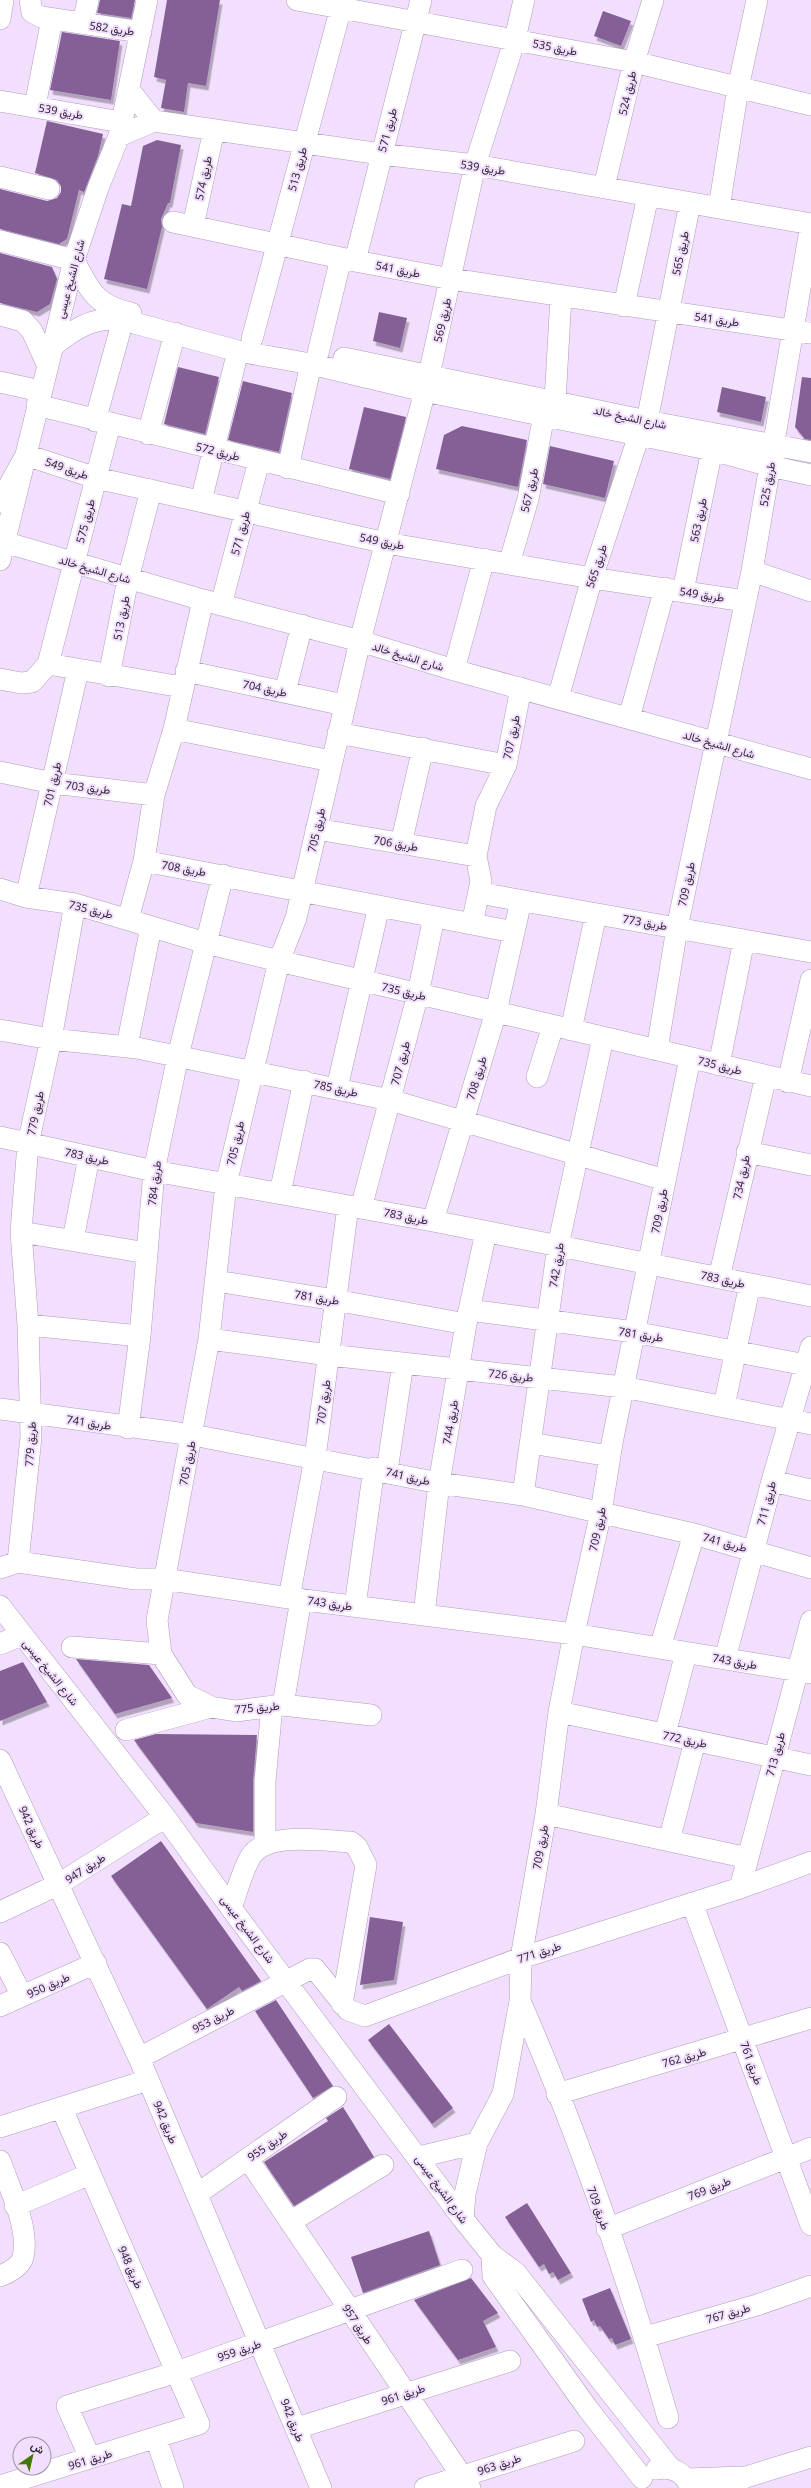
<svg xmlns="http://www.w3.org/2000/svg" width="811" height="2488" viewBox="0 0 811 2488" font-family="'Noto Sans',Vazirmatn,sans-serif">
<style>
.building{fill:#846197;filter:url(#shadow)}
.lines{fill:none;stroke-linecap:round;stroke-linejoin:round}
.minor-casing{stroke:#b19bbe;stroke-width:22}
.minor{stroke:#fff;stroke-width:21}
.labels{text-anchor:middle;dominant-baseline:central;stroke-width:4;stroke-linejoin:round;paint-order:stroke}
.street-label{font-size:11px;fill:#302735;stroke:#f2dffd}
</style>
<defs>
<filter id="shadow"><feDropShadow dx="2.5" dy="4.5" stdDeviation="0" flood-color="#0004"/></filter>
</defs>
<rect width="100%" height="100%" fill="#f2dffd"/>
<path class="building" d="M100,0H135L131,18L97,13Z
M167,0H220L206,86L188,83L184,112L161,108L166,80L154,77Z
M603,11L631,21L621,46L594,36Z
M62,32L120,41L111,100L50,90Z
M47,121L103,134L98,156L84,192L79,190L67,239L59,244L0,229V189L47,201L57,198L61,192V186L57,180L35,173Z
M157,140L181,145L170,203H168L161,219L162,227L147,289L104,279L122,204L131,206L143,146Z
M0,253L52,267L57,279L50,304L37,312L0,303Z
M379,312L407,318L400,348L373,341Z
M178,367L219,377L205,434L164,424Z
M802,377L811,378V440L805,439L795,427Z
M243,381L292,393L279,452L228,440Z
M722,387L766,397L761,422L717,412Z
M364,407L406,417L390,479L349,469Z
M462,426L527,440L518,487L436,469L444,435Z
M550,446L614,461L605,498L543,484Z
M76,1659L149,1665L172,1698L115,1714Z
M23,1662L47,1702L0,1721V1671Z
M156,1734L257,1735L253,1781V1832L196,1823L134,1740Z
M161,1841L261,1981L242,1991L239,1987L207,2009L111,1876Z
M370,1917L403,1922L394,1980L360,1985Z
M276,2000L333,2086L313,2098L255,2011Z
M389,2024L453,2108L432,2124L368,2040Z
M343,2107L374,2157L294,2206L264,2162L328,2121L326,2118Z
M527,2203L571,2273L558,2280L553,2272L549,2274L544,2264L539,2267L505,2217Z
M429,2231L440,2265L363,2293L351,2257Z
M471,2278L498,2313L483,2321L496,2347L458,2360L414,2300Z
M610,2288L631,2339L615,2345L612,2338L609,2339L600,2326L597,2327L594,2320L591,2322L582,2299Z"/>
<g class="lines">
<defs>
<path id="minor" d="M30,0L32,12L41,17L141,32
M297,0L634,62L811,105
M0,19L3,0
M83,23L88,0
M130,91L154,121
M0,101L121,122
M35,106L52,19
M119,136L154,121L381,154L475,165L811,224
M0,177L49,189
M604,187L634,62L653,0
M719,208L738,88L757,0
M173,222L355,261L451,279L811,333
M193,226L214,130
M0,241L74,260
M74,260C89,290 96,306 131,313
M355,261L421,0
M624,306L648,196
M0,315L23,321L32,331L47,364
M252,339L343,0
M52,347C74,329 93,316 123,320L238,351L311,364L424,391L712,450L770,466L811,475
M318,353L341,258
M344,358L647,421L811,452
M0,382L40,391
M555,401L561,297
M37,405L399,494
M95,421L123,320
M647,421L690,203
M148,434L175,333
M288,468L311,364
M201,501L238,351
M0,502L26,455L96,478L386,543L592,578L745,601
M4,542L203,600L360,641L454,670L811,769
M0,560L74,260L98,188L119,136L147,0
M509,564L528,499L544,415
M752,571L811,591
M683,591L712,450
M221,605L259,461
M48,664L110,424
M454,670L484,559
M186,671L344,705
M109,676L128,579L151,490
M0,679L21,683L32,682L48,664L182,687
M285,692L302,625
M558,698L592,578L639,435
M629,718L665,588
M174,729L331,761
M338,733L506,765
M0,772L53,783L154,795
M316,829L476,856
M401,844L423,748
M144,861L514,932
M0,889L26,897L75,904L206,943L279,961L811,1086
M479,893L811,952
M26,897L78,670
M128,919L144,861L154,795L174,729L203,600
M472,924L481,881L476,856L486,806L506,765L521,688
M0,1030L51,1039L137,1048L390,1100L665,1180
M571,1030L596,914
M127,1046L151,927
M657,1050L677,928L752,571L811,224
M719,1065L744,940
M537,1077L553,1026
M788,1082L811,980
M337,1088L379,906
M0,1137L154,1171L433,1221L811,1296
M747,1152L811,1165
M280,1193L304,1081
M361,1208L418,994L434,917
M433,1221L496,1012L521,901
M21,1232L147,1253
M73,1240L89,1157
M719,1278L766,1076
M216,1281L335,1300L466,1324
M469,1310L634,1332L811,1366
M28,1325L140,1336
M209,1339L329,1355L623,1387L811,1424
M724,1406L750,1284
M0,1409L193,1435L439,1483L523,1495L694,1534L811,1568
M128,1428L140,1336L154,1171L178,1056L223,875
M530,1443L610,1456
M387,1471L403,1363
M772,1481L811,1490
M523,1495L558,1246L603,1038
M18,1562L31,1437L28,1325L21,1232L23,1206L28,1144L51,1039L75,904
M0,1568L18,1562L136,1579H164L289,1598L574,1634L811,1673
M289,1598L315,1458L348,1206
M0,1606L165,1817L231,1908L463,2219L492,2255L516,2273L671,2469
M355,1606L374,1468
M424,1615L439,1483L466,1324L486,1232
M0,1644L21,1635
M72,1647L161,1654L187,1695L211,1707L236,1711L283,1705L371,1715
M660,1648L694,1534
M161,1654L157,1620L209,1339L226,1184L279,961L296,918L360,641L429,375L475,165L515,39L524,0
M725,1659L772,1481L811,1347
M283,1705L301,1599
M559,1712L811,1765
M126,1730L211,1707
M665,1734L686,1653
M0,1760L139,2058L321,2488
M546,1814L748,1858
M669,1841L695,1741
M265,1844V1781L272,1706
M740,1888L811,1621
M692,1903L811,2225
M231,1908C237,1892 242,1871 251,1856C268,1831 323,1841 351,1842L357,1847L366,1865L342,2004
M0,1912L59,1884L165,1817
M0,1953L22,1996
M520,2001C578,2134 628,2278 668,2418
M0,2006L96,1963
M139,2058L310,1969H315L348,2010L365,2016L521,1958L740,1888L811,1862
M557,2094L811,2018
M0,2127L148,2080
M419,2157L477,2143
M248,2159L470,2488
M0,2161C9,2187 30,2229 23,2257C21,2266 8,2273 0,2276
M197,2194L336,2097
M15,2206L90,2174
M463,2219L465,2194L477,2143L503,2094L520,2001L521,1958L546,1814L559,1712L574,1634L601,1512L612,1443L690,1058
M290,2222L383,2165
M607,2229L811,2148
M492,2255L493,2276L588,2409L642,2478
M645,2337L757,2305L811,2286
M297,2428L510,2361
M156,2438L173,2488
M90,2458L67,2406L177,2372L462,2270
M657,2469C673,2466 685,2473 691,2488
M687,2479L743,2477
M0,2486L199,2424L62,2109
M425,2488L574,2441
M725,2488L746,2477L811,2457"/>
</defs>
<use href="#minor" class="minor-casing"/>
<use href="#minor" class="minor"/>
</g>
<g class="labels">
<g class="street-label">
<text transform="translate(112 28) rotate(8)">طريق 582</text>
<text transform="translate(555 47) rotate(11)">طريق 535</text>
<text transform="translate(627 93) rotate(-77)">طريق 524</text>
<text transform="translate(61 111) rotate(10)">طريق 539</text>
<text transform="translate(387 130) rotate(-75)">طريق 571</text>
<text transform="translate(483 167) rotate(9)">طريق 539</text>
<text transform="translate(297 169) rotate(-75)">طريق 513</text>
<text transform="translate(203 178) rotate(-78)">طريق 574</text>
<text transform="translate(680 253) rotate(-78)">طريق 565</text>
<text transform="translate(398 269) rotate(11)">طريق 541</text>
<text transform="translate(70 279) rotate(-75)">شارع الشيخ عيسى</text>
<text transform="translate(717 319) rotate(8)">طريق 541</text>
<text transform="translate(442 320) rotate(-77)">طريق 569</text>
<text transform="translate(630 417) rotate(12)">شارع الشيخ خالد</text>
<text transform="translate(218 451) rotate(14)">طريق 572</text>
<text transform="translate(67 468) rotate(19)">طريق 549</text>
<text transform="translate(767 484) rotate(-80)">طريق 525</text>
<text transform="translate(529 490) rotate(-77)">طريق 567</text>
<text transform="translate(698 520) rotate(-78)">طريق 563</text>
<text transform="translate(85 521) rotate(-75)">طريق 575</text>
<text transform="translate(240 533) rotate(-75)">طريق 571</text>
<text transform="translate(382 541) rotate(11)">طريق 549</text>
<text transform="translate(596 566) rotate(-72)">طريق 565</text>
<text transform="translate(95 569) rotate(16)">شارع الشيخ خالد</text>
<text transform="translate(702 594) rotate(9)">طريق 549</text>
<text transform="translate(121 618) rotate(-79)">طريق 513</text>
<text transform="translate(408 656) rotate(17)">شارع الشيخ خالد</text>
<text transform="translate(265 688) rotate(12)">طريق 704</text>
<text transform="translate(511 737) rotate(-78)">طريق 707</text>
<text transform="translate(719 744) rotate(16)">شارع الشيخ خالد</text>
<text transform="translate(52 784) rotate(-77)">طريق 701</text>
<text transform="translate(88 787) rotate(7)">طريق 703</text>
<text transform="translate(316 830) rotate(-77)">طريق 705</text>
<text transform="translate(396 843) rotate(10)">طريق 706</text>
<text transform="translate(184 868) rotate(10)">طريق 708</text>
<text transform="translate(686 884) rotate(-78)">طريق 709</text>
<text transform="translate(91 909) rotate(14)">طريق 735</text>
<text transform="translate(645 922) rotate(10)">طريق 773</text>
<text transform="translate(404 991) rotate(13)">طريق 735</text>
<text transform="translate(400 1063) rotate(-75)">طريق 707</text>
<text transform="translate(720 1065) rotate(14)">طريق 735</text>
<text transform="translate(476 1078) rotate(-73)">طريق 708</text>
<text transform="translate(336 1088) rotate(12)">طريق 785</text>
<text transform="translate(35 1113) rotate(-78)">طريق 779</text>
<text transform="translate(235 1143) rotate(-77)">طريق 705</text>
<text transform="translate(87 1156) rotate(12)">طريق 783</text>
<text transform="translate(741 1177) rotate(-78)">طريق 734</text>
<text transform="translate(154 1183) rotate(-83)">طريق 784</text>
<text transform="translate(659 1211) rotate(-79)">طريق 709</text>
<text transform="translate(406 1216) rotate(11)">طريق 783</text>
<text transform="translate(556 1265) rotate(-81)">طريق 742</text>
<text transform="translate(723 1279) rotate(12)">طريق 783</text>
<text transform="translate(317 1297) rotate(9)">طريق 781</text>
<text transform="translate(641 1334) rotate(9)">طريق 781</text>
<text transform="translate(511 1375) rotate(6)">طريق 726</text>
<text transform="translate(323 1402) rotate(-82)">طريق 707</text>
<text transform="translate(89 1422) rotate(9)">طريق 741</text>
<text transform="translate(450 1422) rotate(-80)">طريق 744</text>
<text transform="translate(30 1444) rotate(-86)">طريق 779</text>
<text transform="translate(187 1463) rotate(-79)">طريق 705</text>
<text transform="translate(408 1476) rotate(13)">طريق 741</text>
<text transform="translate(766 1503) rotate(-75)">طريق 711</text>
<text transform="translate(597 1529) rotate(-78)">طريق 709</text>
<text transform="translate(725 1542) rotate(15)">طريق 741</text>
<text transform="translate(330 1603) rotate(8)">طريق 743</text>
<text transform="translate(735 1661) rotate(10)">طريق 743</text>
<text transform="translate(51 1672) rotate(51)">شارع الشيخ عيسى</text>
<text transform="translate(257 1707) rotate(-5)">طريق 775</text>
<text transform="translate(685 1739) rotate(12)">طريق 772</text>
<text transform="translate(775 1754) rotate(-75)">طريق 713</text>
<text transform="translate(32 1827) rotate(65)">طريق 942</text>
<text transform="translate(540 1847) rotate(-80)">طريق 709</text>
<text transform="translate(85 1868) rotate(-33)">طريق 947</text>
<text transform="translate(248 1929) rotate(53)">شارع الشيخ عيسى</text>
<text transform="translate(539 1952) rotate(-18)">طريق 771</text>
<text transform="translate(48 1985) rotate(-24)">طريق 950</text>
<text transform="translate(213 2019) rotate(-27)">طريق 953</text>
<text transform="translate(684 2057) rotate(-16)">طريق 762</text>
<text transform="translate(752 2063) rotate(70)">طريق 761</text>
<text transform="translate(166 2122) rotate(67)">طريق 942</text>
<text transform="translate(267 2145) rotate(-35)">طريق 955</text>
<text transform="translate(709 2188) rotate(-22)">طريق 769</text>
<text transform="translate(442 2189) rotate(54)">شارع الشيخ عيسى</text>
<text transform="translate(599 2208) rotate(70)">طريق 709</text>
<text transform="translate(131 2267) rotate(66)">طريق 948</text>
<text transform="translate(728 2313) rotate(-16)">طريق 767</text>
<text transform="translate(358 2324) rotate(56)">طريق 957</text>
<text transform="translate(239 2350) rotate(-19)">طريق 959</text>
<text transform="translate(403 2394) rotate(-18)">طريق 961</text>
<text transform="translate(293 2420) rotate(68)">طريق 942</text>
<text transform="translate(90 2459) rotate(-17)">طريق 961</text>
<text transform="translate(499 2464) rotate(-18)">طريق 963</text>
</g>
</g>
<g transform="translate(32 2456) rotate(34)"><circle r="19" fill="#f2dffd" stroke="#a495ad"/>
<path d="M0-3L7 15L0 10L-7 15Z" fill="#437805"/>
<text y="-6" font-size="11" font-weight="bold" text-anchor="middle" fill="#302735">ش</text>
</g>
</svg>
